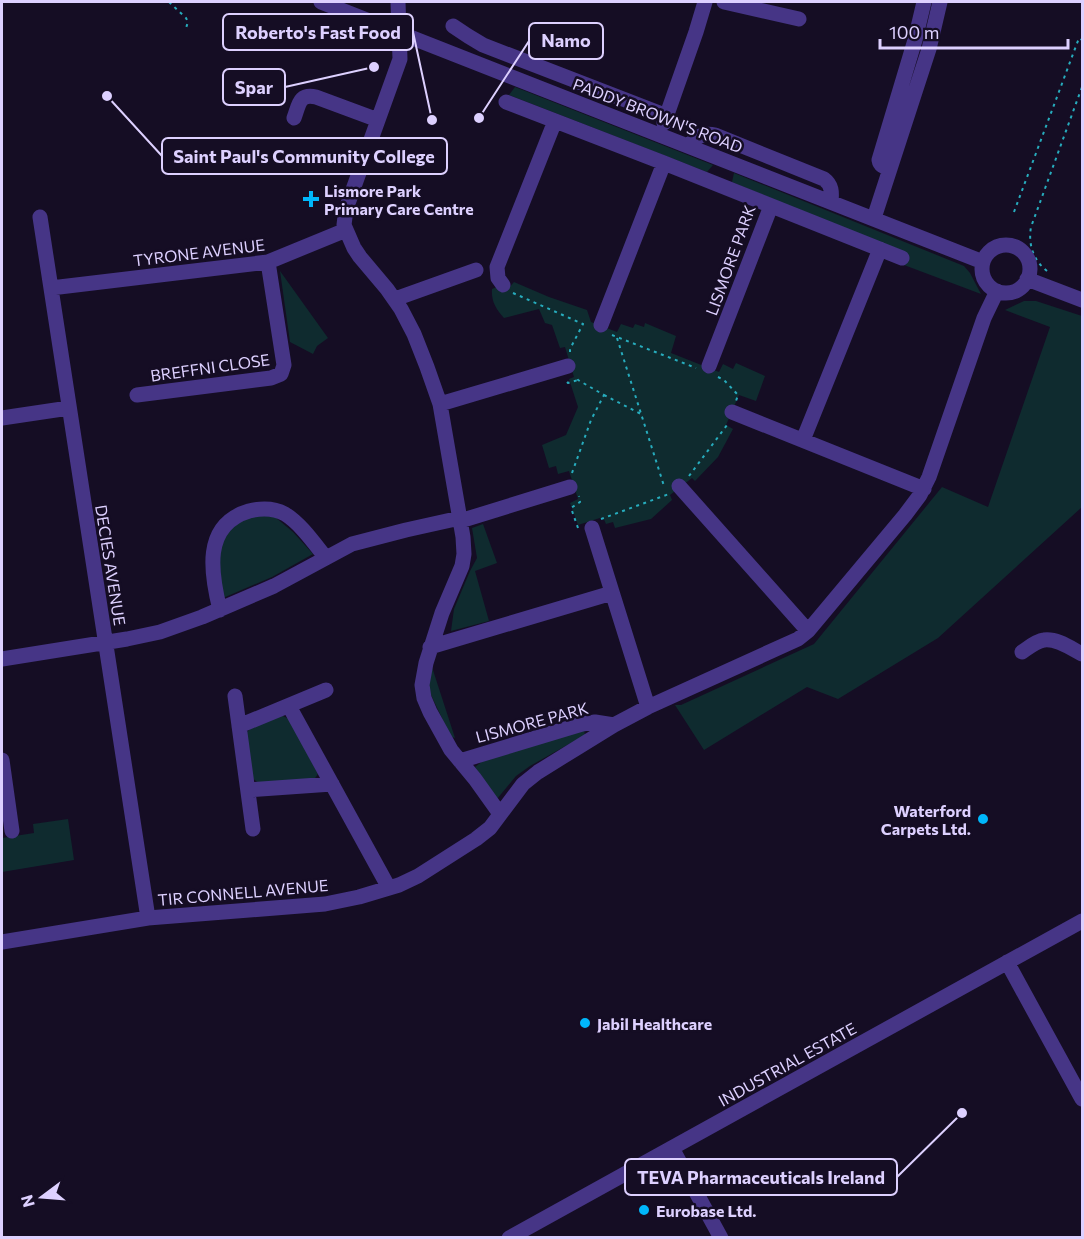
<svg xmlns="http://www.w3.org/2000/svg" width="1084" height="1239" viewBox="0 0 1084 1239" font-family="Commissioner,sans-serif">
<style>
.green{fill:#0f2b2f}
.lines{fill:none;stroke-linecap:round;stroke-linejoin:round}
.path{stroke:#27acbd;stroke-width:2;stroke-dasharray:3 4.5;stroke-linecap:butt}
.minor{stroke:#463586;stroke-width:15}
.poi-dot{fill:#00b7fb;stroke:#150d24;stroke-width:2}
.labels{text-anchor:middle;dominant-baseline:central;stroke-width:5;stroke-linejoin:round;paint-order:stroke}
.street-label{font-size:16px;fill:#ddd0ff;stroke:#150d24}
.poi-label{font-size:16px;font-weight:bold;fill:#ddd0ff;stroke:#150d24;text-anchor:start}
.leader{fill:none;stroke:#ddd0ff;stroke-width:2}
.callout-dot{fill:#ddd0ff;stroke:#150d24;stroke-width:2}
.callout{fill:#150d24;stroke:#ddd0ff;stroke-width:2}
.callout-label{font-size:18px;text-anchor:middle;font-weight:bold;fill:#ddd0ff}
</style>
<rect width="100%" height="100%" fill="#150d24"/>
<path class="green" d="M515,87L713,165L707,172L509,95Z
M734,173L964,266L970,273L981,294L904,265L908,255L732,182Z
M280,271L328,338L317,346L313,354L290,342Z
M514,282L549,297L587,310L591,322L617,332L621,324L633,328L635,324L644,327L645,323L676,336L671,353L719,372L723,364L733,369L736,363L765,376L756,401L739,395L726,425L733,429L718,457L695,481L692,478L670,495L672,500L651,519L615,528L613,522L606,524L603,517L578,525L570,503L578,499L569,471L558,474L556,466L549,468L542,445L566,435L578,407L569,379L574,377L565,347L560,348L552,325L545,323L539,309L504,318C496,309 491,301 492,289L499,286L505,292Z
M1024,301H1036L1082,316V507L938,638L838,699L807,687L704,750L675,705H681L814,644L942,487L988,507L1050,327L1005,310Z
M257,515L275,517L293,532L313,554L272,577L223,598L217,566L224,532L241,519Z
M483,524L497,563L475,571L489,621L451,631L454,609L470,571L477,558L472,528Z
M431,664L455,738L452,737L449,733L431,695L428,681Z
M281,715L289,719L318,774L313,781L261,785L252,778L246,733L252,727Z
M584,730L585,735L530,766L516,776L497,799L475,767L484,760Z
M68,819L74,860L2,872V838L34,833L33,824Z"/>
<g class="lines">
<path class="path" d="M169,2L186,18L188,22L186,28
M1014,212L1079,38L1082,40
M1047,271C1033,260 1028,244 1031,227L1082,87
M513,293L583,324L570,349V352
M612,335L696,368
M617,338L664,486
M718,377L724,380L738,395L736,401
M567,382L568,383L578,380
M604,395L641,414
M572,473L591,420L604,395L578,380L576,375
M689,476L727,425
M601,519L669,494
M578,528L571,508L580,502L579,496"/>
<path class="minor" d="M321,2L983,262
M398,2L400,59L346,209L344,225L354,248L360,257L387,289L401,309L414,334L427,367L440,404L463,537L464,554L462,566L442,613L426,663L422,685L424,698L430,712L451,750L475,779L500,814
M724,2L799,19
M453,26L468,36L483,45L667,116
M506,102L664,163L902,258
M294,118C299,105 299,93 316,97L378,120
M664,123L696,32L705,2
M689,146C696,137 703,132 715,135L824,179C832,185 832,192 831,202
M890,169C884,167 880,166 879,160L915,40L924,2
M40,217L148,918
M874,218L929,49L940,2
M982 269a24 24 0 1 1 48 0a24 24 0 1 1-48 0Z
M1027,279L1082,300
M503,285L498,278L497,267L555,121
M51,288L268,262L346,230
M395,299L476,270
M601,325L664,163
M709,366L771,206
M137,395L271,378L281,374L284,365L268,262
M440,404L568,366
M732,412L924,489
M2,418L69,408
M803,440L880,249
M679,486L808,631
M460,521L570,487
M592,528L648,707
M220,610C211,574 202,525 249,511C261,508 274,508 285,514C301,524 314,543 326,558
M430,647L612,593
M1022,652C1028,648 1036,641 1044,640C1057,638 1072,649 1082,654
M2,659L127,639L160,632L202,617L274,586L352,544L406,530L460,518
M235,696L253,829
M289,706L389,888
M239,726L326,690
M2,760L12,831
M460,761L582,724L595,722L614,725
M248,790L332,784
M2,942L148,918L325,904L359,897L399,885L418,876L476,839L490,828L523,784L538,772L580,746L614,725L648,707L798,639L808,631L905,515L920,495L929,477L984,318L997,291
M1007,962L1082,1099
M672,1148L721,1238
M509,1238L1082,921"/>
</g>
<g class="poi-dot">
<path d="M308 190h6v6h6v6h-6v6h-6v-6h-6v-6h6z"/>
<circle cx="983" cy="819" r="6"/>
<circle cx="585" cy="1023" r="6"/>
<circle cx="644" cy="1210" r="6"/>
</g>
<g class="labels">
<g class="street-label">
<text transform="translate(658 115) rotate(21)">PADDY BROWN'S ROAD</text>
<text transform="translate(199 252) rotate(-7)">TYRONE AVENUE</text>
<text transform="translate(730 260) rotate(-70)">LISMORE PARK</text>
<text transform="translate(210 367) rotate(-8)">BREFFNI CLOSE</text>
<text transform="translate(111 565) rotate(81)">DECIES AVENUE</text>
<text transform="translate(532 722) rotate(-15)">LISMORE PARK</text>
<text transform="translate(243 892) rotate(-5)">TIR CONNELL AVENUE</text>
<text transform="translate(787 1064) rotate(-29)">INDUSTRIAL ESTATE</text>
</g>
<g class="poi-label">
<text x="324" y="190">Lismore Park<tspan x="324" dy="18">Primary Care Centre</tspan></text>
<text x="971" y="810" text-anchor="end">Waterford<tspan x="971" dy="18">Carpets Ltd.</tspan></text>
<text x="597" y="1023">Jabil Healthcare</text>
<text x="656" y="1210">Eurobase Ltd.</text>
</g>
</g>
<path class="leader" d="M432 120L413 32M479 118L529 41M374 67L285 87M107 96L162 156M962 1113L897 1177"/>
<g class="callout-dot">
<circle cx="432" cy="120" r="6"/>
<circle cx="479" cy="118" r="6"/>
<circle cx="374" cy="67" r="6"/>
<circle cx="107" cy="96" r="6"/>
<circle cx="962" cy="1113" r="6"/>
</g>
<g class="callout">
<rect x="223" y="14" width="190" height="36" rx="6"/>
<rect x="529" y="23" width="74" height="36" rx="6"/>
<rect x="223" y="69" width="62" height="36" rx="6"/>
<rect x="162" y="138" width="285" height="36" rx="6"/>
<rect x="625" y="1159" width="272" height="36" rx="6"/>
</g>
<g class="callout-label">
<text x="318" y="39">Roberto's Fast Food</text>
<text x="566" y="47">Namo</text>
<text x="254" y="94">Spar</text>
<text x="304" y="163">Saint Paul's Community College</text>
<text x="761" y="1184">TEVA Pharmaceuticals Ireland</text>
</g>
<rect width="1084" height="1239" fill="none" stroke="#ddd0ff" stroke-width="6"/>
<g transform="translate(42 1197) rotate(254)" stroke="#150d24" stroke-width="4.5" paint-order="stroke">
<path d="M0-4.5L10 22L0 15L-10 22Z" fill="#ddd0ff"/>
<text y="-9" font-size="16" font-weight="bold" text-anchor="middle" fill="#ddd0ff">N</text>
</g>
<path d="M880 39v9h188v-9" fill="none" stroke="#ddd0ff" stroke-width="3"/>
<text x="889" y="39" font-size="18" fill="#ddd0ff" stroke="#150d24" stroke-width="4.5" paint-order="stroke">100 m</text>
</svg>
